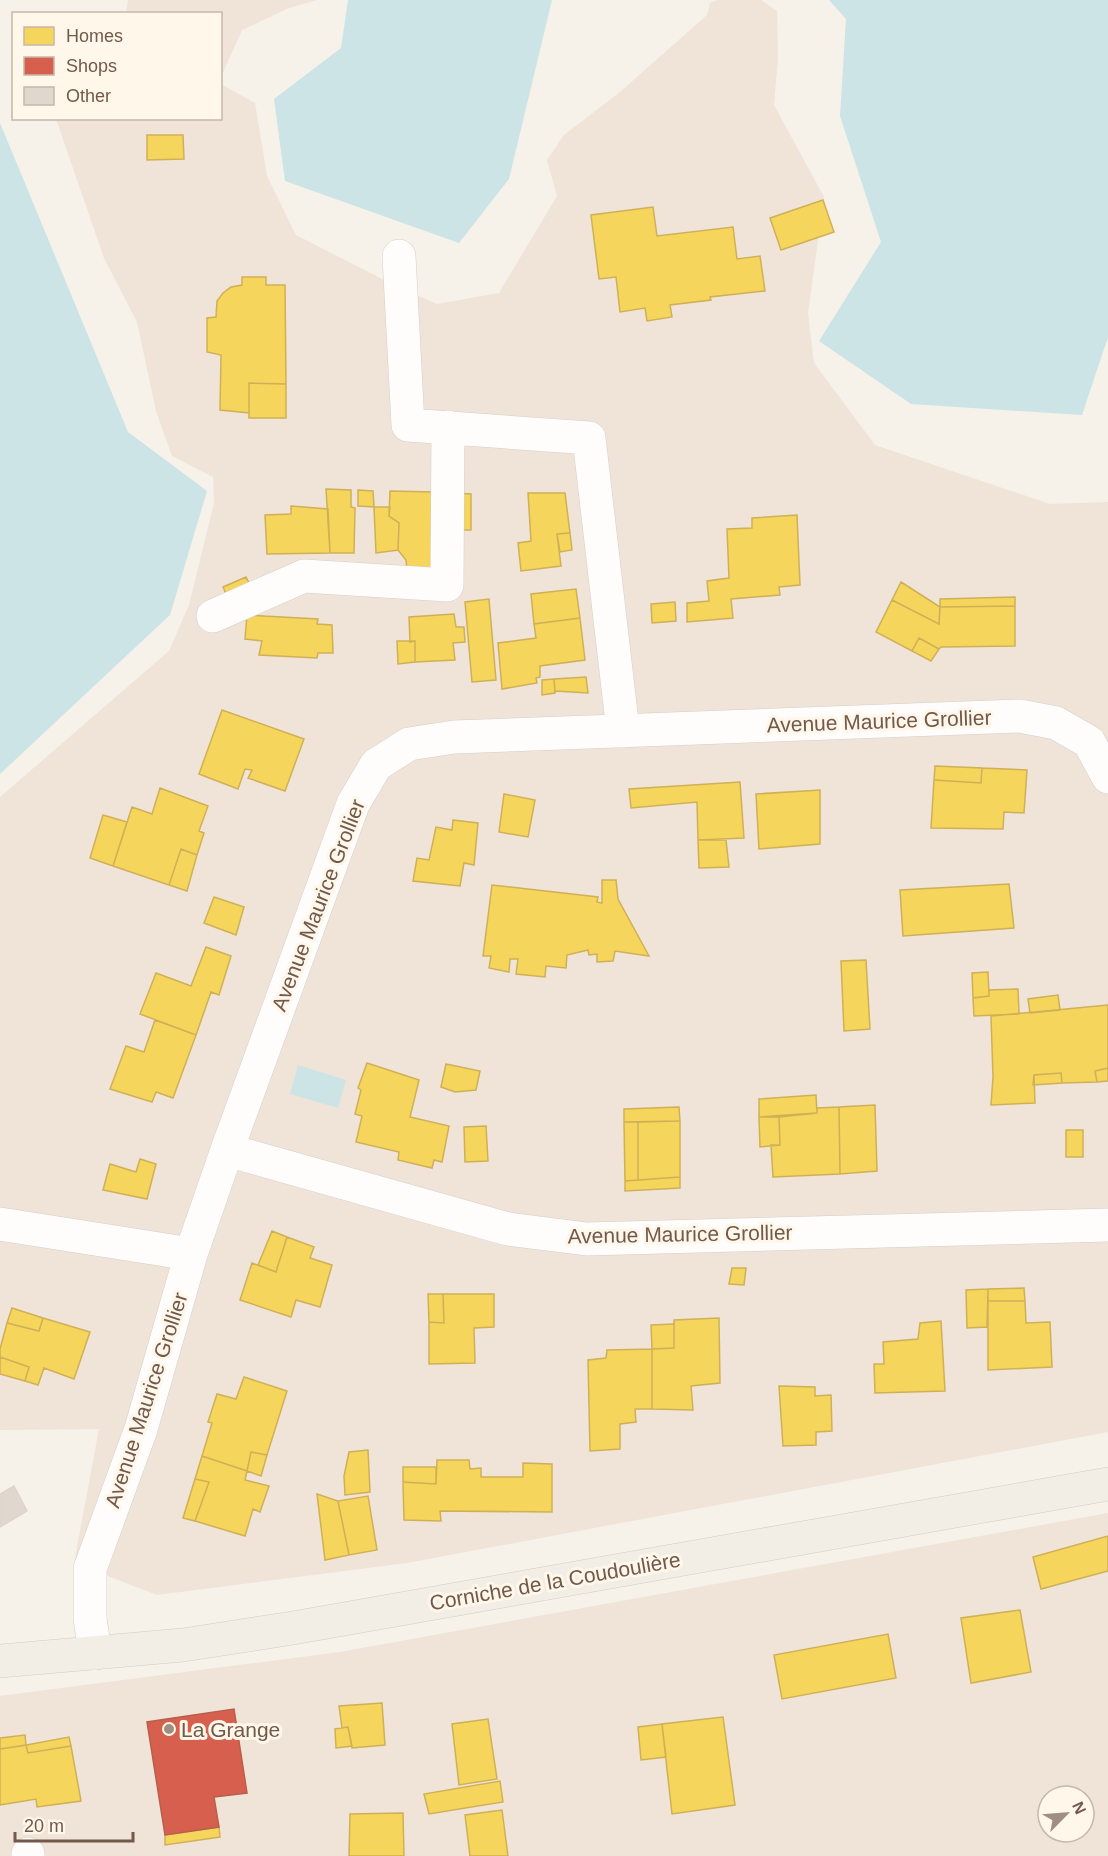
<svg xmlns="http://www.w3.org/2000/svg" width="1108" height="1856" viewBox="0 0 1108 1856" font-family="Arial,sans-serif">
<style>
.residential{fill:#efe4d7;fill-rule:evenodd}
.water{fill:#cce4e6}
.homes{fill:#f6d55c;stroke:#cfb057;stroke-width:1.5}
.shops{fill:#d6604d;stroke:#b85e4c;stroke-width:1.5}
.building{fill:#e0d7cf;stroke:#dfd4cc;stroke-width:1.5}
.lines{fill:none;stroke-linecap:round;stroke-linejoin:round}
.minor-casing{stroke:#d5cec8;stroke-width:34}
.major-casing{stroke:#d5ccc5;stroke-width:34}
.minor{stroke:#fefdfc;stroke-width:33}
.major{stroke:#f2ede5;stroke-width:33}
.poi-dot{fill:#a18e82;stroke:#fef7ea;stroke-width:2}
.labels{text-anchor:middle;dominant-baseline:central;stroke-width:6;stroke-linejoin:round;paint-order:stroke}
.street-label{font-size:21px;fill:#73594b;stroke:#fef7ea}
.poi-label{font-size:21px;fill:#73594b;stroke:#fef7ea;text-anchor:start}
</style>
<rect width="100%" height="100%" fill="#f6f1e9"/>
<path class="residential" d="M128,0H317L289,8L242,30L221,77L220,14L126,13Z
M718,0H761L777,11L778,58L774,105L824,197L808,313L814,363L875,445L1050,504L1108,502V1432L407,1563L157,1595L74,1563L99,1429L0,1430V797L169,651L189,605L214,503L213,477L172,456L156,411L137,322L104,258L56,119L220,118L221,84L255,103L267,176L296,235L390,283L437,304L499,293L557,196L547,160L564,135L620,92L707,15L710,3Z
M1108,1513V1856H0V1696L340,1652ZM1048,1796H1084V1832H1048Z"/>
<path class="water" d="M348,0H552L509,179L459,243L285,181L274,99L341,48Z
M829,0H1108V337L1082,415L911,404L819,341L881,242L840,116L846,19Z
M0,123L128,432L207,491L170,615L0,774Z
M298,1065L346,1080L338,1108L290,1094Z"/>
<path class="homes" d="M147,135H183L184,159L147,160Z
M823,200L834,232L781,250L770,218Z
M653,207L657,236L733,227L737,259L760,256L765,291L710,297L711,300L670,305L672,317L647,321L645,308L620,312L616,277L599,279L591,215Z
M242,277H266V285H285L286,384L249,383V413L220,410L221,355L207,352V318L216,317L217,301L223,293L231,287L242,285Z
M249,383L286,384V418H249Z
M326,489L351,490V507L355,508L354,553H330Z
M358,490L373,491L374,507L358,506Z
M390,491L433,492L435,578L408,579L406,560L398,550L399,523L389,516Z
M454,493L471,494V530H454Z
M528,493H565L570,533L557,534L561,566L521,571L518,543L531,541Z
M291,506L328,509L330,553L267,554L265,515L291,514Z
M374,507H390L389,516L399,523L398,550L376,553Z
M797,515L800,585L779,587L780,595L731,599L733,618L687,622V603L709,601L707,581L729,578L727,529L752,528V518Z
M570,533L572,550L560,552L557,534Z
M246,577L252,589L226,594L223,587Z
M901,582L940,607L939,624L892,600Z
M576,589L580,618L534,624L531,594Z
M1015,597V606L940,607V599Z
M489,599L496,680L472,682L465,602Z
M892,600L939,624L940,607L1015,606V646L941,647L939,649L919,638L912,651L876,632Z
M675,602L676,621L652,623L651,604Z
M454,614L456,627H464L465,642L453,643L455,660L415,662V641L410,642L409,617Z
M247,615L318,619L317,624L332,625L333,653H318L317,658L259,655L262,641L245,639Z
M580,618L585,660L540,666V677L536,678L537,683L502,689L498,643L536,638L534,624Z
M919,638L939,649L931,661L912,651Z
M397,641H415V662L398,664Z
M586,677L588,693L555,691L554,679Z
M554,679L555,693L542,695V680Z
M222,710L304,739L285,791L248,778L252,770L245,769L238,789L199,774Z
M935,766L982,768L981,783L934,780Z
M982,768L1027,770L1024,813L1004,812L1003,829L931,828L934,780L981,783Z
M740,782L744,838L698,840L697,802L631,808L629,789Z
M160,788L208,806L199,831L204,833L197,855L181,849L169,885L113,866L132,807L152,814Z
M820,790V844L759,849L756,794Z
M504,794L535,800L528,837L499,832Z
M103,815L127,822L113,866L90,858Z
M453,820L478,823L474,865L464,863L460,886L413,881L417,858L429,860L436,827L452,830Z
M698,840H726L729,867L699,868Z
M181,849L197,855L187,891L169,885Z
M602,880H616L618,899L649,956L615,951L613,961L597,962V954L589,955L588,950L567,955L566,968L546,966L545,977L516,974L518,959H510L509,972L489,968L491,956H483L492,885L598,897L597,902L602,903Z
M1009,884L1014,928L903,936L900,890Z
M214,897L244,907L236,935L204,923Z
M206,947L231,956L219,995L211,992L196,1035L140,1014L156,973L191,986Z
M866,960L870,1029L844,1031L841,961Z
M988,972L989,996L973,998L972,973Z
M1018,989L1019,1014L974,1016L973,998L989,996V990Z
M1058,995L1060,1010L1030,1013L1028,999Z
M1108,1005V1068L1095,1071L1097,1082L1062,1083L1061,1073L1034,1075L1035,1103L991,1105L993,1077L991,1016Z
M155,1020L196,1035L173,1098L156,1092L152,1102L110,1089L126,1046L144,1052Z
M367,1063L419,1080L410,1117L449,1126L442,1162L434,1160L432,1168L398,1160L399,1152L356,1142L362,1116L355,1114L361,1090L358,1088Z
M446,1064L480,1071L476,1090L455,1092L441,1087Z
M1108,1068V1081L1097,1082L1095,1071Z
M1061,1073L1062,1083L1033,1085L1034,1075Z
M816,1095L817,1113L759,1117V1099Z
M875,1105L877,1171L840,1174L839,1107Z
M679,1107L680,1121L624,1122V1109Z
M839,1107L840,1174L773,1177L771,1145H780L779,1117L817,1113V1108Z
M759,1117H779L780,1145L760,1147Z
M680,1121V1177L638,1180V1122Z
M624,1122H638V1180L625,1181Z
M486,1126L488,1161L465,1162L464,1127Z
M1066,1130H1083V1157H1066Z
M140,1159L156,1164L147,1199L103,1190L110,1164L136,1172Z
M680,1177V1188L625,1191V1181Z
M272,1231L287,1237L276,1272L258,1265Z
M287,1237L314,1247L310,1258L332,1265L320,1307L296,1300L291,1317L240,1300L252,1263L276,1272Z
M732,1268H746L744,1285L729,1284Z
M1024,1288L1025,1301H988V1289Z
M988,1289L987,1327L967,1328L966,1290Z
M428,1294H443L444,1323L429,1322Z
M443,1294H494V1327L474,1328L475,1363L429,1364V1322L444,1323Z
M988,1301H1025L1026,1323L1050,1322L1052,1367L988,1370Z
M12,1308L43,1318L39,1331L7,1323Z
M43,1318L90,1332L74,1379L44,1368L38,1385L25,1381L29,1367L0,1357V1349L7,1323L39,1331Z
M719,1318L720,1383L691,1386L693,1410L652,1409V1349L674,1348V1320Z
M941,1321L945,1391L875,1393L874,1364H884L883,1342L918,1339L920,1323Z
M674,1324V1348L652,1349L651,1325Z
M652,1349V1409H635L636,1422L620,1424V1449L590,1451L588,1360L606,1358L607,1350Z
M0,1357L29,1367L25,1381L0,1374Z
M244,1377L287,1391L267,1455L251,1452L247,1471L202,1456L212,1423L208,1422L217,1394L236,1399Z
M779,1386L815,1387V1396L831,1395L832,1431L816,1432V1445L783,1446Z
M368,1450L370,1492L345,1495L344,1476L349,1452Z
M251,1452L267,1455L261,1476L247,1471Z
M202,1456L247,1471L245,1480L269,1486L260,1512L253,1509L245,1536L195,1521L209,1482L195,1479Z
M437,1460H469L470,1469L481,1468V1477H523V1463L552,1464V1512L440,1511L441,1521L404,1520L403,1482L436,1484Z
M403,1467H436V1484L403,1482Z
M195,1479L209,1482L195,1521L183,1518Z
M317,1494L338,1501L349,1555L325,1560Z
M368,1496L377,1550L349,1555L338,1501Z
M1108,1536V1571L1041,1589L1033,1557Z
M1020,1610L1031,1672L971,1683L961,1618Z
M888,1634L896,1678L782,1699L774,1655Z
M382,1703L385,1745L352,1748L348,1727L342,1728L339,1706Z
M723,1717L735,1805L672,1814L662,1724Z
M488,1719L497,1779L459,1785L452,1724Z
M662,1724L666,1757L641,1760L638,1727Z
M348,1727L352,1746L336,1748L335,1729Z
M25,1735L26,1745L0,1749V1738Z
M69,1737L71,1746L28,1753L26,1745Z
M26,1745L28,1753L71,1746L81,1801L37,1807L36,1799L0,1805V1749Z
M500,1781L503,1802L429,1814L424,1794Z
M502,1810L508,1856H470L465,1815Z
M403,1813L404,1856H349L350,1814Z
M219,1827L220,1837L165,1845V1835Z"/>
<path class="shops" d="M234,1709L247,1793L214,1797L219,1827L165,1835L147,1722Z"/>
<path class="building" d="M14,1486L27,1511L0,1527V1494Z"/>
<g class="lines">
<defs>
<path id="minor" d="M399,256L408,425L589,438L623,731
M213,616L304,576L447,585L448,427
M227,1150L508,1229L587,1239L1108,1225
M0,1224L191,1254
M95,1653L90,1618V1569L141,1429L191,1254L227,1150L353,804L376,765L409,744L454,737L1020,716L1056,723L1089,742L1108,777
M28,1856V1854"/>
<path id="major" d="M0,1661L183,1645L293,1628L1108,1484"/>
</defs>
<use href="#minor" class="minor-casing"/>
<use href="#major" class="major-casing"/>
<use href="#minor" class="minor"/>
<use href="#major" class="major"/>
</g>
<circle class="poi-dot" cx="169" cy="1729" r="6"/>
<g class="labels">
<g class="street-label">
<text transform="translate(879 721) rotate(-2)">Avenue Maurice Grollier</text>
<text transform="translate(318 905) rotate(-69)">Avenue Maurice Grollier</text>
<text transform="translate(680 1234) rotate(-1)">Avenue Maurice Grollier</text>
<text transform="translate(146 1400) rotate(-72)">Avenue Maurice Grollier</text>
<text transform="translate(555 1581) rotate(-10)">Corniche de la Coudoulière</text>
</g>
<g class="poi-label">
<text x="181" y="1729">La Grange</text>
</g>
</g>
<rect x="12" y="12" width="210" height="108" fill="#fef7ea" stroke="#c6b8aa" stroke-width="1.5"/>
<rect x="24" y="27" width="30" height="18" fill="#f6d55c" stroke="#c6b8aa" stroke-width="1.5"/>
<text x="66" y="42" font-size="18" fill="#73594b">Homes</text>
<rect x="24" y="57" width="30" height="18" fill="#d6604d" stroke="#c6b8aa" stroke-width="1.5"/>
<text x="66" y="72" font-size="18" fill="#73594b">Shops</text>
<rect x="24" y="87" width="30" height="18" fill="#e0d7cf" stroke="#c6b8aa" stroke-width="1.5"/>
<text x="66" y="102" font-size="18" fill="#73594b">Other</text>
<g transform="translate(1066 1814) rotate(65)"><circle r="28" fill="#fef7ea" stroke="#c6b8aa" stroke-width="1.5"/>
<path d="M0-4.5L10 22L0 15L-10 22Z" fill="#a18e82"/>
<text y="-9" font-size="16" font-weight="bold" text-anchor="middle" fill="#73594b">N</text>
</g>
<path d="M15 1832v9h118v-9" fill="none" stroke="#73594b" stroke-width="3"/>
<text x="24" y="1832" font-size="18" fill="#73594b" stroke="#fef7ea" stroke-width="4.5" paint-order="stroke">20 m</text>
</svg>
